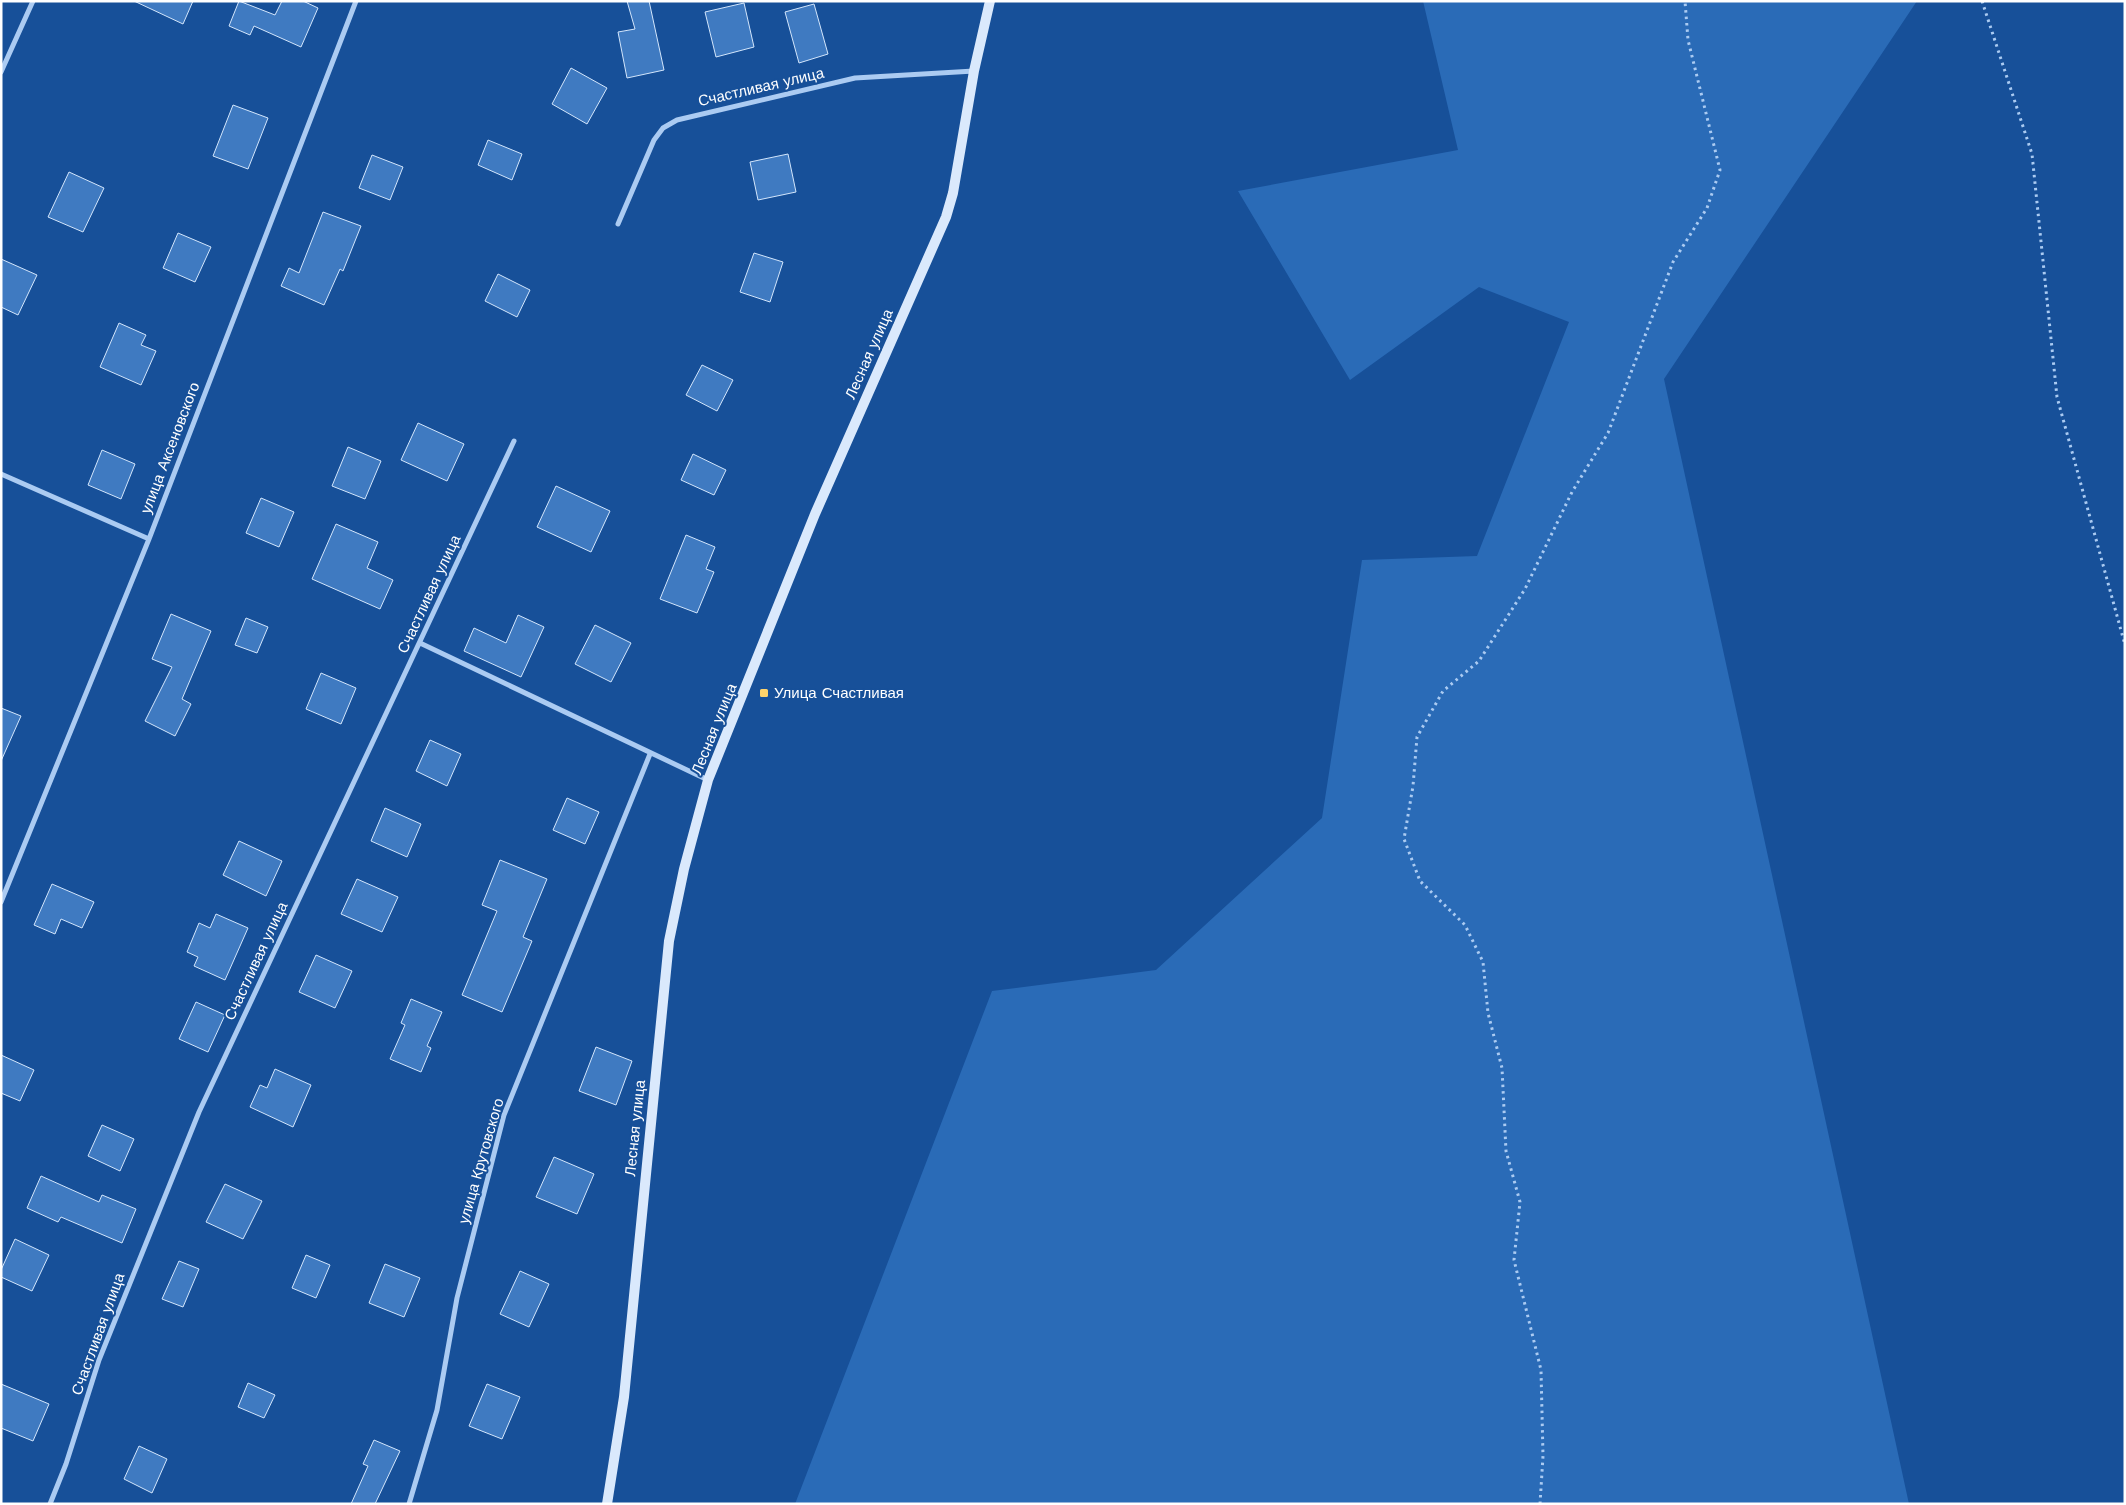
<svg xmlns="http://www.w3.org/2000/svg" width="2126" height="1505" viewBox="0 0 2126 1505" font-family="'Work Sans',sans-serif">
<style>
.green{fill:#2a6bb7}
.building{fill:#3f7ac1;stroke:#d3e6fc}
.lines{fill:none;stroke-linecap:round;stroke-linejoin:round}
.path{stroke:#abcbf2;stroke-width:3;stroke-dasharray:2.5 4;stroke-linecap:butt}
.minor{stroke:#abcbf2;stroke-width:5}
.secondary{stroke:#dae9fc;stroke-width:10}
.poi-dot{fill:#ffd46c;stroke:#175099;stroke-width:2}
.labels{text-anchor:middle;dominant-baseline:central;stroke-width:4;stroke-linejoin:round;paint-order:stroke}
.street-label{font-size:15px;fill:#fff;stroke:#175099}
.poi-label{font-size:15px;fill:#fff;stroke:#175099;text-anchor:start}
</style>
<rect width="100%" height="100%" fill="#175099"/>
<path class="green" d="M1423,1H1917L1664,379L1909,1504H795L992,991L1156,970L1322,818L1362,560L1477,556L1569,322L1479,287L1350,380L1238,191L1458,150Z"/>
<path class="building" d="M134,1H193L183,24Z
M239,1L275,15L282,1H303L318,8L301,47L254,26L250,35L229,26Z
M627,1H649L664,70L627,78L618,32L635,29Z
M744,3L754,47L716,57L705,12Z
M814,4L828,54L799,63L785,12Z
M571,68L607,88L587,124L552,104Z
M233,105L268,118L248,169L213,156Z
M488,140L522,154L512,180L478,165Z
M788,154L796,192L758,200L750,162Z
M372,155L403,167L390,200L359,188Z
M69,172L104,188L83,232L48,217Z
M323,212L361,226L343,271L340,269L324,305L281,286L289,268L299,273Z
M178,233L211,247L195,282L163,268Z
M754,253L783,262L770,302L740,292Z
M1,259L37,275L18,315L1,307Z
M498,274L530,290L517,317L485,301Z
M119,323L146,335L141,345L156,351L141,385L100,367Z
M702,365L733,380L717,411L686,395Z
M418,423L464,444L447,481L401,460Z
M348,447L381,461L365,499L332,486Z
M102,450L135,464L121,499L88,485Z
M693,454L726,470L714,495L681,480Z
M556,486L610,511L591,552L537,527Z
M261,498L294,512L279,547L246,533Z
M336,524L378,542L367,568L393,580L380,609L312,579Z
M686,535L715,547L706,569L714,572L697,613L660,599Z
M171,614L211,631L182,699L191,704L175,736L145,721L172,667L152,659Z
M518,615L544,627L521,677L464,651L474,628L506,643Z
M246,618L268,627L257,653L235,645Z
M595,625L631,643L611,682L575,664Z
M321,673L356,688L341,724L306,709Z
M1,708L21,716L1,761Z
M430,740L461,754L447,786L416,771Z
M567,798L599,812L585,844L553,830Z
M385,808L421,824L407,857L371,841Z
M239,841L282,861L266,896L223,875Z
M500,860L547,879L523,937L532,941L502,1012L462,995L497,911L482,905Z
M357,879L398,897L382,932L341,914Z
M52,884L94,902L82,928L61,919L55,934L34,925Z
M216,914L248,928L225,980L194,966L198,957L187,952L199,923L210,928Z
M316,955L352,971L335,1008L299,992Z
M411,999L442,1012L427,1046L431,1048L421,1072L390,1059L405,1025L401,1023Z
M196,1002L225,1015L208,1052L179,1039Z
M596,1047L632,1061L616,1105L579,1091Z
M1,1055L34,1070L20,1101L1,1093Z
M275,1069L311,1085L293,1127L250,1107L260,1085L267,1088Z
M102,1125L134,1139L120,1171L88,1156Z
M554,1157L594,1174L577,1214L536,1197Z
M41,1176L99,1202L102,1195L136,1209L122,1243L61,1217L58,1222L27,1208Z
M225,1184L262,1201L243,1239L206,1222Z
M15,1239L49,1255L32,1291L1,1277V1270Z
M306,1255L330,1265L316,1298L292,1288Z
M179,1261L199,1269L183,1307L162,1299Z
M385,1264L420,1278L404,1317L369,1303Z
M520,1271L549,1284L529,1327L500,1314Z
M248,1383L275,1395L264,1418L238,1407Z
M1,1384L49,1404L33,1441L1,1428Z
M487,1384L520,1397L502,1439L469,1426Z
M374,1440L400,1451L375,1504H351L368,1466L363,1464Z
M139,1446L167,1459L152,1493L124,1479Z"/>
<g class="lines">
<path class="path" d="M1982,1L2032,154L2057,397L2125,645
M1540,1504L1543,1456L1541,1370L1514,1260L1520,1202L1506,1151L1502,1068L1488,1013L1483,962L1465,925L1420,881L1404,839L1413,786L1417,737L1443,691L1479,661L1525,589L1572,492L1608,433L1673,262L1707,208L1720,170L1688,40L1685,1"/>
<path class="minor" d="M1,72L33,1
M618,224L654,140L663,128L677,120L855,78L974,71
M1,474L149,539
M420,643L708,780
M1,902L149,539L356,1
M50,1504L66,1464L99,1360L199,1112L514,441
M409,1504L437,1410L457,1298L504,1115L650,754"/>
<path class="secondary" d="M607,1504L624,1397L669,941L684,869L708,780L815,514L946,217L953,193L974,71L990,1"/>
</g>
<rect class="poi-dot" x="759" y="688" width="10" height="10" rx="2.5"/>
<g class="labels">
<g class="street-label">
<text transform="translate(761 87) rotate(-13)">Счастливая улица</text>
<text transform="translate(869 354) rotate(-66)">Лесная улица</text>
<text transform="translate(170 448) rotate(-69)">улица Аксеновского</text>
<text transform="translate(429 594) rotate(-65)">Счастливая улица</text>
<text transform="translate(714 729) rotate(-68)">Лесная улица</text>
<text transform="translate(256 961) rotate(-65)">Счастливая улица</text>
<text transform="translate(635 1128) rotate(-84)">Лесная улица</text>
<text transform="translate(481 1161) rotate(-74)">улица Крутовского</text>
<text transform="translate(98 1334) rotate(-70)">Счастливая улица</text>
</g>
<g class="poi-label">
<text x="774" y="693">Улица Счастливая</text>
</g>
</g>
<rect width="2126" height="1505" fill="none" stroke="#ffffff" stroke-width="5"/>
</svg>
